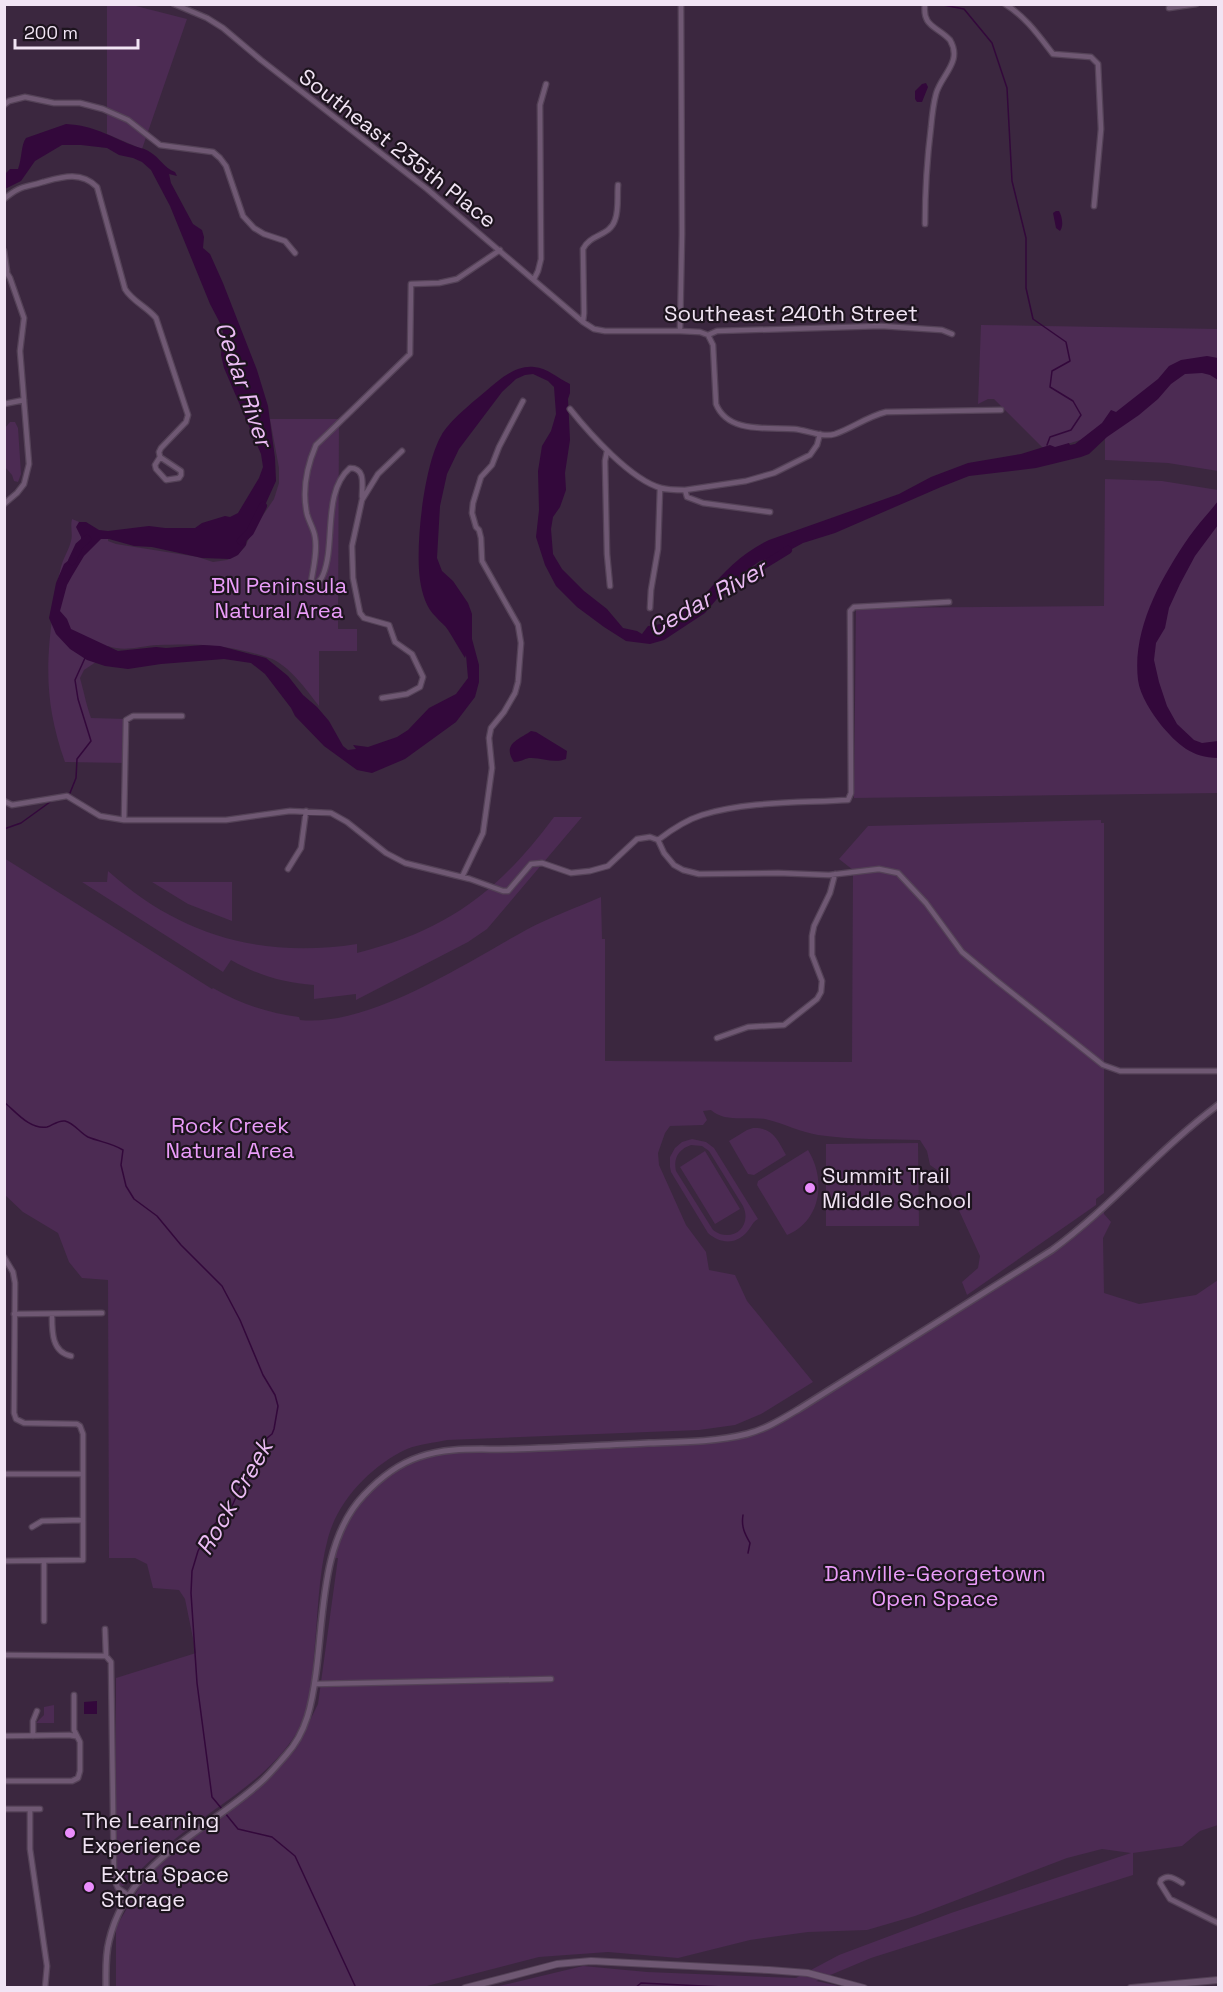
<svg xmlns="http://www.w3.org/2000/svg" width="1223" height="1992" viewBox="0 0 1223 1992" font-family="'Space Grotesk',sans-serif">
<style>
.green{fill:#4c2b53;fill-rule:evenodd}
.water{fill:#33083b}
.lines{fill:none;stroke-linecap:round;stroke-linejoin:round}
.stream{stroke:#33083b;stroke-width:1.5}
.river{stroke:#33083b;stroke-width:8}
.minor-casing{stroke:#544257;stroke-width:7}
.tertiary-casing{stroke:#544257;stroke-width:8}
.secondary-casing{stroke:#544257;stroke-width:8}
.minor{stroke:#6f5873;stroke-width:4.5}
.tertiary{stroke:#6f5873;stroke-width:5}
.secondary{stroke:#6f5873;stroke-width:6}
.poi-dot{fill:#ea8dfc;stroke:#1d141e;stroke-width:2}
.labels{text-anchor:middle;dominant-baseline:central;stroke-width:4.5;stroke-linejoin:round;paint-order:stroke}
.street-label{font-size:22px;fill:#f1e4f4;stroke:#1d141e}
.park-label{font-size:22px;fill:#ea9cf9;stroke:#1d141e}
.poi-label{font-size:22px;fill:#f1e4f4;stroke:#1d141e;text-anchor:start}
.water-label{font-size:24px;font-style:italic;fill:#ebbcf4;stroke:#1d141e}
</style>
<rect width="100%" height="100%" fill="#3b273f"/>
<path class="green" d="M107,5H132L187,19L142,149L107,134Z
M981,325L1218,329V471L1168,463L1105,460V436L1087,438L1054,448L1042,447L994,399H988L978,404Z
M270,419H339L338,629H357V651H319V706C308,692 296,675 282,665C274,658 263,656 253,653C218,644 193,644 158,645C140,646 125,652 108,646L96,662L84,670L80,678C84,692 86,704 91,718L127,719V763L65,762C46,708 45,669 53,612C55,597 57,582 61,567C63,558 69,550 71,541C73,534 70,527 72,519L108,534V541L116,544L198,557L213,562L227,560L236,556L245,547L253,530L274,499L279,483V468Z
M10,422H15L18,428L21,474L18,482L14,481L12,475L5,467V428Z
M1105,479L1162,481L1218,490V793L854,798L856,608L1104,606Z
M554,817H582L487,929L468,942L356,1000V994L314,999V985C284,983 257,975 231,960L223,972L82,882H107L108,871C179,935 261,959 357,944V953C447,931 499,891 554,817Z
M1101,820V823H1104V1193L1096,1199V1205L967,1295L962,1282L978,1268L980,1256L945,1180L940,1172L930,1165L927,1151L920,1140C886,1139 852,1140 818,1135C800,1132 783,1123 765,1119C748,1116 725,1123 711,1110L703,1111L707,1120L703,1125L670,1126L665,1133L658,1153L659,1165L686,1225L706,1252L709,1270L735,1275L747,1301L813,1382L761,1414L735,1425L699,1430L447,1440C434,1443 419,1444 407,1449C372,1465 338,1500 328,1538C318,1575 318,1617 314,1655C312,1682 310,1711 296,1734C269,1777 223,1802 184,1832C162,1848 143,1868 123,1886H119L115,1876L116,1678L196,1653L185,1599L179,1590L153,1588L147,1564L135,1558H109L108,1280L82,1278L69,1262L58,1233L23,1212L5,1195L4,858L212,989L213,988C240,1004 268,1013 299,1017L300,1020C370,1027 464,964 526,930C550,917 576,908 601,897L602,939H605V1061L852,1062L853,870L839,859L868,826Z
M152,882H232V921L188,904Z
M753,1128C772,1127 778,1140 786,1155L754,1175L748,1174L729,1141L747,1130Z
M692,1139L706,1142L714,1148L758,1219C751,1223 751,1229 745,1234C734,1245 719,1243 708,1233L671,1172L670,1167V1157L675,1148L682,1142ZM691,1145L702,1146L709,1151L743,1206C753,1227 731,1244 713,1230L676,1171C673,1158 679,1149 691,1145Z
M918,1143L919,1226H826V1144Z
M808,1150C826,1179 822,1220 787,1235L757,1185L758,1181Z
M705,1151L740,1209L715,1224L680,1167Z
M1104,1209V1214L1111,1222L1103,1238L1104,1293L1139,1304L1196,1295L1218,1280V1825L1200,1831L1182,1846L1133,1853V1875L871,1958L816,1981L843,1987H495L583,1966L647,1972L796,1978L839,1955L951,1913L1131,1853L1102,1849L1067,1858L915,1916L867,1930L808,1932L750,1940L678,1958L608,1952L539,1957L423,1987L116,1988V1927L142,1883L175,1848L262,1786L296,1749L318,1704L338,1558H330C338,1521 356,1492 387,1471L440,1452L710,1439L746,1433L775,1422L948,1318Z
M54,1705V1723H36L44,1715V1707Z"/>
<path class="water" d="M926,83L928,87L922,102H917L915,99V91L922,84Z
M66,124C96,126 106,135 132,145C138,148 145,148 150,152C160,158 164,168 175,172L177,176L169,174L171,183L193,224L202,230L204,237L203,248L210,254L223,283L257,370L268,406L275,458L276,481L266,503L249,526L246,545L238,555L230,559L202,558L152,547L134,546L109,539H101L84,556L72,576L67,585L60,611L67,619L71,629L118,651L156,647L166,648L203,645L220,646L266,658L288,676L303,695L317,707L329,721L343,746L348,750L356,749L353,745L368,747L397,737L408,730L429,708L456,694L468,678L466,655L465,658C459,649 454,639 448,630C445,625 440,622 436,617C426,608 422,593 420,580C415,545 424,466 441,436C448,422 474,401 486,391C499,380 515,365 534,367C548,368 557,378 570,384V393L568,399L570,440L565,473L566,490L560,507L553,517L551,529L553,554L562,569L584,591L607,609L623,628L637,631L642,634L648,626C664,626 681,614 694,604L696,605L708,595L707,592C726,570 742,553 769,540L899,494L931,477L968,463L1021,454L1050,445L1055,447L1069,443L1070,445L1075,444L1102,423L1111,410L1116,412L1158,379L1169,366L1181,360L1207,356L1218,358V380L1210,375L1202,373L1185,374L1171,384L1158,399L1139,415L1107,437L1089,454L1081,457L1036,468L969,476L941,487L835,533L803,543L781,555L760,561L733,580L705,613L664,640L650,644L626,641L604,627L577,607L556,586L545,565L536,537L539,510L538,471L542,446L551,431L556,414L554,387L548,381L533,374L525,375L516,379L502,392L459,449L447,474L440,506L437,558L442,571L453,581L468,603L472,614V639L479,665V682L475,697L456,722L405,759L372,773L357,770L324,746L295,716L291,708L265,674L251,663L224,659L161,664L128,669L105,666L87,660L70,649L56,634L49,618L56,583L64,564L74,556L81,547V537L76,527L79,522H86L99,530L108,531L149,526L165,528H195L202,523L225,516L230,517L238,513L259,478L263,467L261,454L224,368L221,355L223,332L221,325L210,304L170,206L151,170L142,162L133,158L119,155L107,148L81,145H62L35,161L21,181L5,189V174L10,169H18C22,159 21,144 26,138Z
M1056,211H1059C1062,216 1064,226 1060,231L1056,228L1053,213Z
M1218,501V525L1195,556L1180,584L1169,608L1165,628L1156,643L1154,660L1159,682L1167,706L1177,724L1194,740L1202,743L1218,741V758C1192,758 1177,744 1161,725C1152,713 1140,696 1138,680C1132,629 1161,578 1189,537C1198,524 1209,513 1218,501Z
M531,731L536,732L567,751L566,759C553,764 542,757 529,758C524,759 520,762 514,762C502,744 518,740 531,731Z
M97,1701V1714H84V1702Z"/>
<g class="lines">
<path class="stream" d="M938,4L964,9L992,43L1007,88L1012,181L1026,238V288L1033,319L1066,342L1070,361L1052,371L1050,387L1073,401L1081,415L1071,430L1050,437L1047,445
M70,793L76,778L77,759L91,741L78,699L75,680L85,658
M4,829L21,823L50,802
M4,1102C16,1112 30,1130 47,1127C53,1125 58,1120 65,1121C74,1123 80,1133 88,1137C100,1142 112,1143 123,1150L121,1165L126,1186L134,1199L157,1216L181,1245L222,1286L240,1320L263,1375L275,1395L278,1406L274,1429L272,1434L267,1438L264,1447L258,1452L252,1476L241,1486L232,1506L210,1529L198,1551L192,1571L191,1593L197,1683L212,1797L222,1809
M743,1515C741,1527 745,1534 750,1543L748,1553
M225,1813L238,1829L272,1837L295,1856L356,1988
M635,1988L641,1983L744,1988"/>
<path class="river" d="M241,541L250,532L263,506
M72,561L79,546L87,539
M717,594L788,550"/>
<defs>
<path id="minor" d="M174,4L207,18L223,28L261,60L427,189L583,322L594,329L605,331H680L700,332L708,335L717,331L881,326L942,330L952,334
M925,4C922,27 937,26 950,40C963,62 941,75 936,94C933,105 932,116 931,127C927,159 925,191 925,224
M1005,4C1026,17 1039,36 1053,54L1091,57L1098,64L1101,129L1094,206
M1169,8L1196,4
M4,105L9,101L25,97L54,103H80L103,109L128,120L160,145L213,152L220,158L226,166L243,216L254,228L264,234L285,241L295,253
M4,199C21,185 24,188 43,182C62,177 81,171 97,187L125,289C132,301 147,307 156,318L188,415L186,422L161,448L159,452L160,457L155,465L156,469L166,480L179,478L181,475V471L160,457
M4,251L7,271
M4,268L10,278L24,318L20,351L29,464L24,484L17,493L4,504
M534,279L538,271L541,259L540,105L546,84
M583,322L584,313L583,249C590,234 610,236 615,220C619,210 617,196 618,185
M680,331L682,234L681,4
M708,335L713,345L716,404C728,434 768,427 794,429C807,430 822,438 835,434C853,428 866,417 886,412L1001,410
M4,404L24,400
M570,409C589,433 631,480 661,488C668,490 677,490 685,490L687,497L703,503L770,512
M607,451L605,461L607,554L610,586
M685,490L746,481L774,473L810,455L817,445L820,434
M310,589C312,573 318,553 315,537C314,529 309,522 307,514C302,491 307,466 316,445L410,354L411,284L439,283L457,279L500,250
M310,589C315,585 321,581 323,575C336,544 322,492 350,468C366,468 362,485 362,497
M650,608L651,590L658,549L660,488
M382,698L407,694L420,687L423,677L412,654L395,642L389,625L364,618L360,613L353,578L352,546L362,500L378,474L402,451
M4,801L12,805L67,796L100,816L124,820H226L290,811L331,813L347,822L386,853L405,863L470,879L503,891H508L531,864L542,863L571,873L590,871L608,866L637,839L650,837L658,840L664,853L674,865L683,870L699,874L778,873L829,875L879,869L898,873L926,903L962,952L997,981L1103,1065L1120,1071H1218
M124,820L126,720L133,716H182
M658,840C671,830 686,820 702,815C748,801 800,803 848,800L851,793L850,611L854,607L949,602
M288,869L301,848L306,811
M462,877L483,833L492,768L489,738L491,728L504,712L515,693L518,682L521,643L518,625L482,561L481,538L479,530L476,527L472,513L473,503L481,477L492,465L499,447L523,401
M717,1038L748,1027L784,1025L817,999L821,992L822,981L812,955V936L814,926L830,893L835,874
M4,1257L13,1272L15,1283L14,1413L16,1419L24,1423L77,1424L80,1426L83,1434V1560L4,1561
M14,1314L102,1313
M52,1314C52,1330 51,1352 71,1356
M4,1474H83
M32,1527L42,1521L83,1520
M44,1561V1621
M105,1629L106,1656L111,1662L114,1879L118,1888L128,1895
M4,1655L106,1656
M315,1684L551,1679
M4,1736L69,1735L75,1736
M33,1736V1721L37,1711
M4,1781H72L78,1778L80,1771V1742L74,1730V1695
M4,1809H40
M30,1809V1849L47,1966L45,1988
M1182,1883C1174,1878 1168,1874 1161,1880L1160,1883L1170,1899L1218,1923"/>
<path id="tertiary" d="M106,1988C106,1972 105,1956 109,1941C127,1861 206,1832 261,1782C270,1774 278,1764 286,1755C307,1732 312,1703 316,1673C324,1615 321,1540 364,1495C379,1479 398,1464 419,1457C449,1446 482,1450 513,1449C558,1448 603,1445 649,1443C681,1442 715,1442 747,1434C766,1429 782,1419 799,1409L1052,1250C1112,1206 1159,1149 1218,1105"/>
<path id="secondary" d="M465,1988L557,1964L591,1961L769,1970L808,1973L864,1988
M1131,1988L1218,1980"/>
</defs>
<use href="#minor" class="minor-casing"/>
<use href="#tertiary" class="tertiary-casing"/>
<use href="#secondary" class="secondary-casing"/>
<use href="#minor" class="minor"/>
<use href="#tertiary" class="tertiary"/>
<use href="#secondary" class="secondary"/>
</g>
<g class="poi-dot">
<circle cx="810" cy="1188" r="6"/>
<circle cx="70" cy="1833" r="6"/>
<circle cx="89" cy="1887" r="6"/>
</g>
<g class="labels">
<g class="street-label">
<text transform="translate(398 148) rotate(38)">Southeast 235th Place</text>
<text x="791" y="313">Southeast 240th Street</text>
</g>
<g class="park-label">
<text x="279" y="585">BN Peninsula<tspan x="279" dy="25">Natural Area</tspan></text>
<text x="230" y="1125">Rock Creek<tspan x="230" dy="25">Natural Area</tspan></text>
<text x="935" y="1573">Danville-Georgetown<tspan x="935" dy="25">Open Space</tspan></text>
</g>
<g class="poi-label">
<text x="822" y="1175">Summit Trail<tspan x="822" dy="25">Middle School</tspan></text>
<text x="82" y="1820">The Learning<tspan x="82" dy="25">Experience</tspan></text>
<text x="101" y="1874">Extra Space<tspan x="101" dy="25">Storage</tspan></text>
</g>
<g class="water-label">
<text transform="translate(244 384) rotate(71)">Cedar River</text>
<text transform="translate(707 598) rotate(-29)">Cedar River</text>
<text transform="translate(234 1497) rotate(-60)">Rock Creek</text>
</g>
</g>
<rect width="1223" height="1992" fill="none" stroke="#f1e4f4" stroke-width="12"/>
<path d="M15 39v9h123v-9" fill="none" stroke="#f1e4f4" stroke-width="3"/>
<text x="24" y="39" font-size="18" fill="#f1e4f4" stroke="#1d141e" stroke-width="4.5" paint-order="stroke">200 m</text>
</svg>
